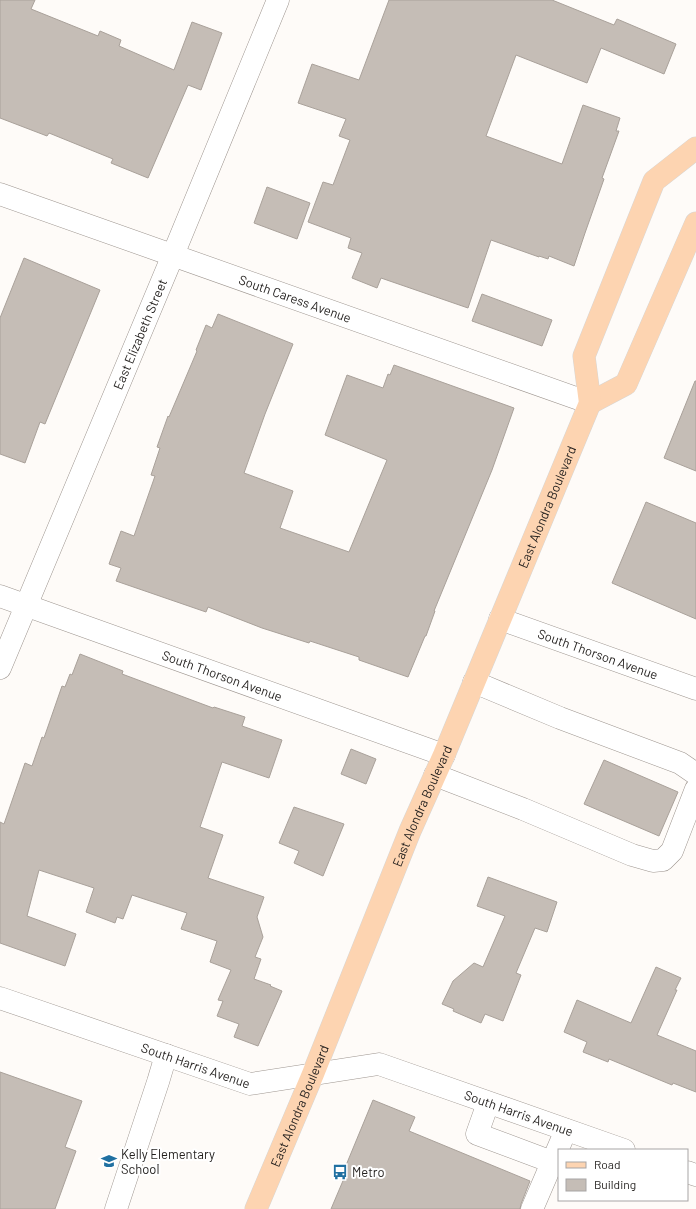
<svg xmlns="http://www.w3.org/2000/svg" width="696" height="1209" viewBox="0 0 696 1209" font-family="Barlow,sans-serif">
<style>
.building{fill:#c5bdb6;stroke:#a9a19a}
.lines{fill:none;stroke-linecap:round;stroke-linejoin:round}
.minor-casing{stroke:#9e9690;stroke-width:23}
.major-casing{stroke:#d7d7d6;stroke-width:23}
.minor{stroke:#fff;stroke-width:22}
.major{stroke:#fdd4b1;stroke-width:22}
.labels{text-anchor:middle;dominant-baseline:central;stroke-width:4;stroke-linejoin:round;paint-order:stroke}
.street-label{font-size:13px;fill:#221f1d;stroke:#fff}
.poi-label{font-size:13px;fill:#221f1d;stroke:#fff;text-anchor:start}
</style>
<rect width="100%" height="100%" fill="#fefbf8"/>
<path class="building" d="M0,0H35L31,9L98,36L100,31L121,40L119,46L174,70L192,22L222,33L201,90L188,85L148,178L111,163L113,159L49,133L47,136L0,118Z
M389,0H552L614,25L617,19L676,44L664,74L601,48L587,83L516,55L486,136L562,164L583,105L620,118L616,131H619L602,178L604,179L585,233L574,266L549,256L548,259L539,256V257L491,240L468,308L381,278L377,288L352,278L362,253L348,248L351,238L308,222L323,182L333,185L350,140L339,136L346,119L298,103L312,64L359,80Z
M267,187L310,203L297,239L254,223Z
M24,258L100,290L45,424L40,422L25,463L0,454V318Z
M482,294L552,320L542,346L472,321Z
M218,314L293,344L265,414L244,473L293,491L280,528L349,552L387,460L325,435L347,375L383,388L388,374L390,375L394,365L514,408L492,470L434,611H435L426,636H425L408,677L359,660V657L310,641L309,643L262,628L208,607L206,612L116,581L121,568L109,564L121,531L134,536L155,476L151,475L160,448L157,447L168,416L169,417L197,351L196,350L206,325L212,328Z
M695,381H696V471L664,458Z
M646,502L696,523V619L612,583Z
M80,654L123,671L122,674L213,708L214,707L245,717L242,726L282,740L269,778L222,762L200,827L223,835L208,878L264,897L257,917L263,937L255,957L261,959L254,979L271,985L270,986L282,991L258,1046L234,1037L239,1024L217,1016L223,1001L218,1000L231,970L210,962L217,941L181,929L187,913L132,895L123,919L117,917L115,923L86,912L94,888L39,870L27,916L76,934L65,966L0,943V822L4,824L25,763L32,766L42,737L44,738L62,686L65,687L70,674L72,675Z
M351,749L376,759L366,784L341,774Z
M604,760L678,792L659,836L584,804Z
M294,807L344,824L323,876L294,863L299,851L279,843Z
M488,877L557,902L547,932L535,928L516,973L521,975L503,1021L485,1014L481,1023L453,1011L454,1009L442,1004L453,981L474,963L483,967L505,916L477,906Z
M656,967L681,978L675,990H677L657,1035L696,1051V1092L673,1083L672,1085L609,1059L608,1062L583,1052L587,1042L564,1032L577,1000L631,1023Z
M0,1072L82,1101L65,1147L76,1151L55,1209H0Z
M373,1100L415,1117L409,1131L530,1181L521,1204L520,1209H331L345,1176L342,1175Z"/>
<g class="lines">
<defs>
<g id="minor">
<path id="s1" d="M0,194L590,403"/>
<path id="s2" d="M0,596L444,755"/>
<path id="s3" d="M500,619L696,689"/>
<path id="s4" d="M0,668L173,255L278,0"/>
<path d="M474,682L560,718L680,763L696,774"/>
<path d="M435,775L523,809L632,855L653,861L663,860L672,851L696,789"/>
<path id="s5" d="M0,998L250,1084L379,1064L624,1150"/>
<path d="M488,1103L477,1134L552,1162"/>
<path d="M687,1172L696,1175"/>
<path d="M116,1209L158,1082L166,1055"/>
<path d="M532,1209L566,1130"/>
</g>
<g id="major">
<path d="M590,403L626,384L696,223"/>
<path id="s6" d="M256,1209L313,1074L410,831L444,755L590,403L584,356L654,181L696,148"/>
</g>
</defs>
<use href="#minor" class="minor-casing"/>
<use href="#major" class="major-casing"/>
<use href="#minor" class="minor"/>
<use href="#major" class="major"/>
</g>
<defs>
<symbol id="school-bare" viewBox="-9 -9 18 18"><path d="M0-5L7-2L0 1L-7-2ZM-4 1L0 2.5L4 1V4Q0 6-4 4Z" fill="#2070a1" stroke="#fff" stroke-width="2.5" paint-order="stroke"/></symbol>
<symbol id="bus-bare" viewBox="-9 -9 18 18"><path d="M-5-6H5V4H4V6H2V4H-2V6H-4V4H-5ZM-3.5-4V0h7V-4ZM-3.5 1.2v1.5H-2V1.2ZM2 1.2v1.5H3.5V1.2Z" fill="#2070a1" stroke="#fff" stroke-width="2.5" paint-order="stroke"/></symbol>
</defs>
<g fill-rule="evenodd">
<use href="#school-bare" x="98" y="1150" width="22" height="22"/>
<use href="#bus-bare" x="329" y="1161" width="22" height="22"/>
</g>
<g class="labels">
<g class="street-label">
<text stroke="none"><textPath href="#s1" startOffset="313">South Caress Avenue</textPath></text>
<text stroke="none"><textPath href="#s4" startOffset="362">East Elizabeth Street</textPath></text>
<text stroke="none"><textPath href="#s6" startOffset="760">East Alondra Boulevard</textPath></text>
<text stroke="none"><textPath href="#s3" startOffset="104">South Thorson Avenue</textPath></text>
<text stroke="none"><textPath href="#s2" startOffset="236">South Thorson Avenue</textPath></text>
<text stroke="none"><textPath href="#s6" startOffset="436">East Alondra Boulevard</textPath></text>
<text stroke="none"><textPath href="#s5" startOffset="207">South Harris Avenue</textPath></text>
<text stroke="none"><textPath href="#s6" startOffset="112">East Alondra Boulevard</textPath></text>
<text stroke="none"><textPath href="#s5" startOffset="543">South Harris Avenue</textPath></text>
</g>
<g class="poi-label">
<text x="121" y="1154">Kelly Elementary<tspan x="121" dy="15">School</tspan></text>
<text x="352" y="1172">Metro</text>
</g>
</g>
<rect x="558" y="1149" width="130" height="52" fill="#ffffff" stroke="#a7a5a5"/>
<rect x="566" y="1162" width="20" height="6" fill="#fdd4b1" stroke="#a7a5a5"/>
<text x="594" y="1169" font-size="12" fill="#221f1d">Road</text>
<rect x="566" y="1179" width="20" height="12" fill="#c5bdb6" stroke="#a7a5a5"/>
<text x="594" y="1189" font-size="12" fill="#221f1d">Building</text>
</svg>
